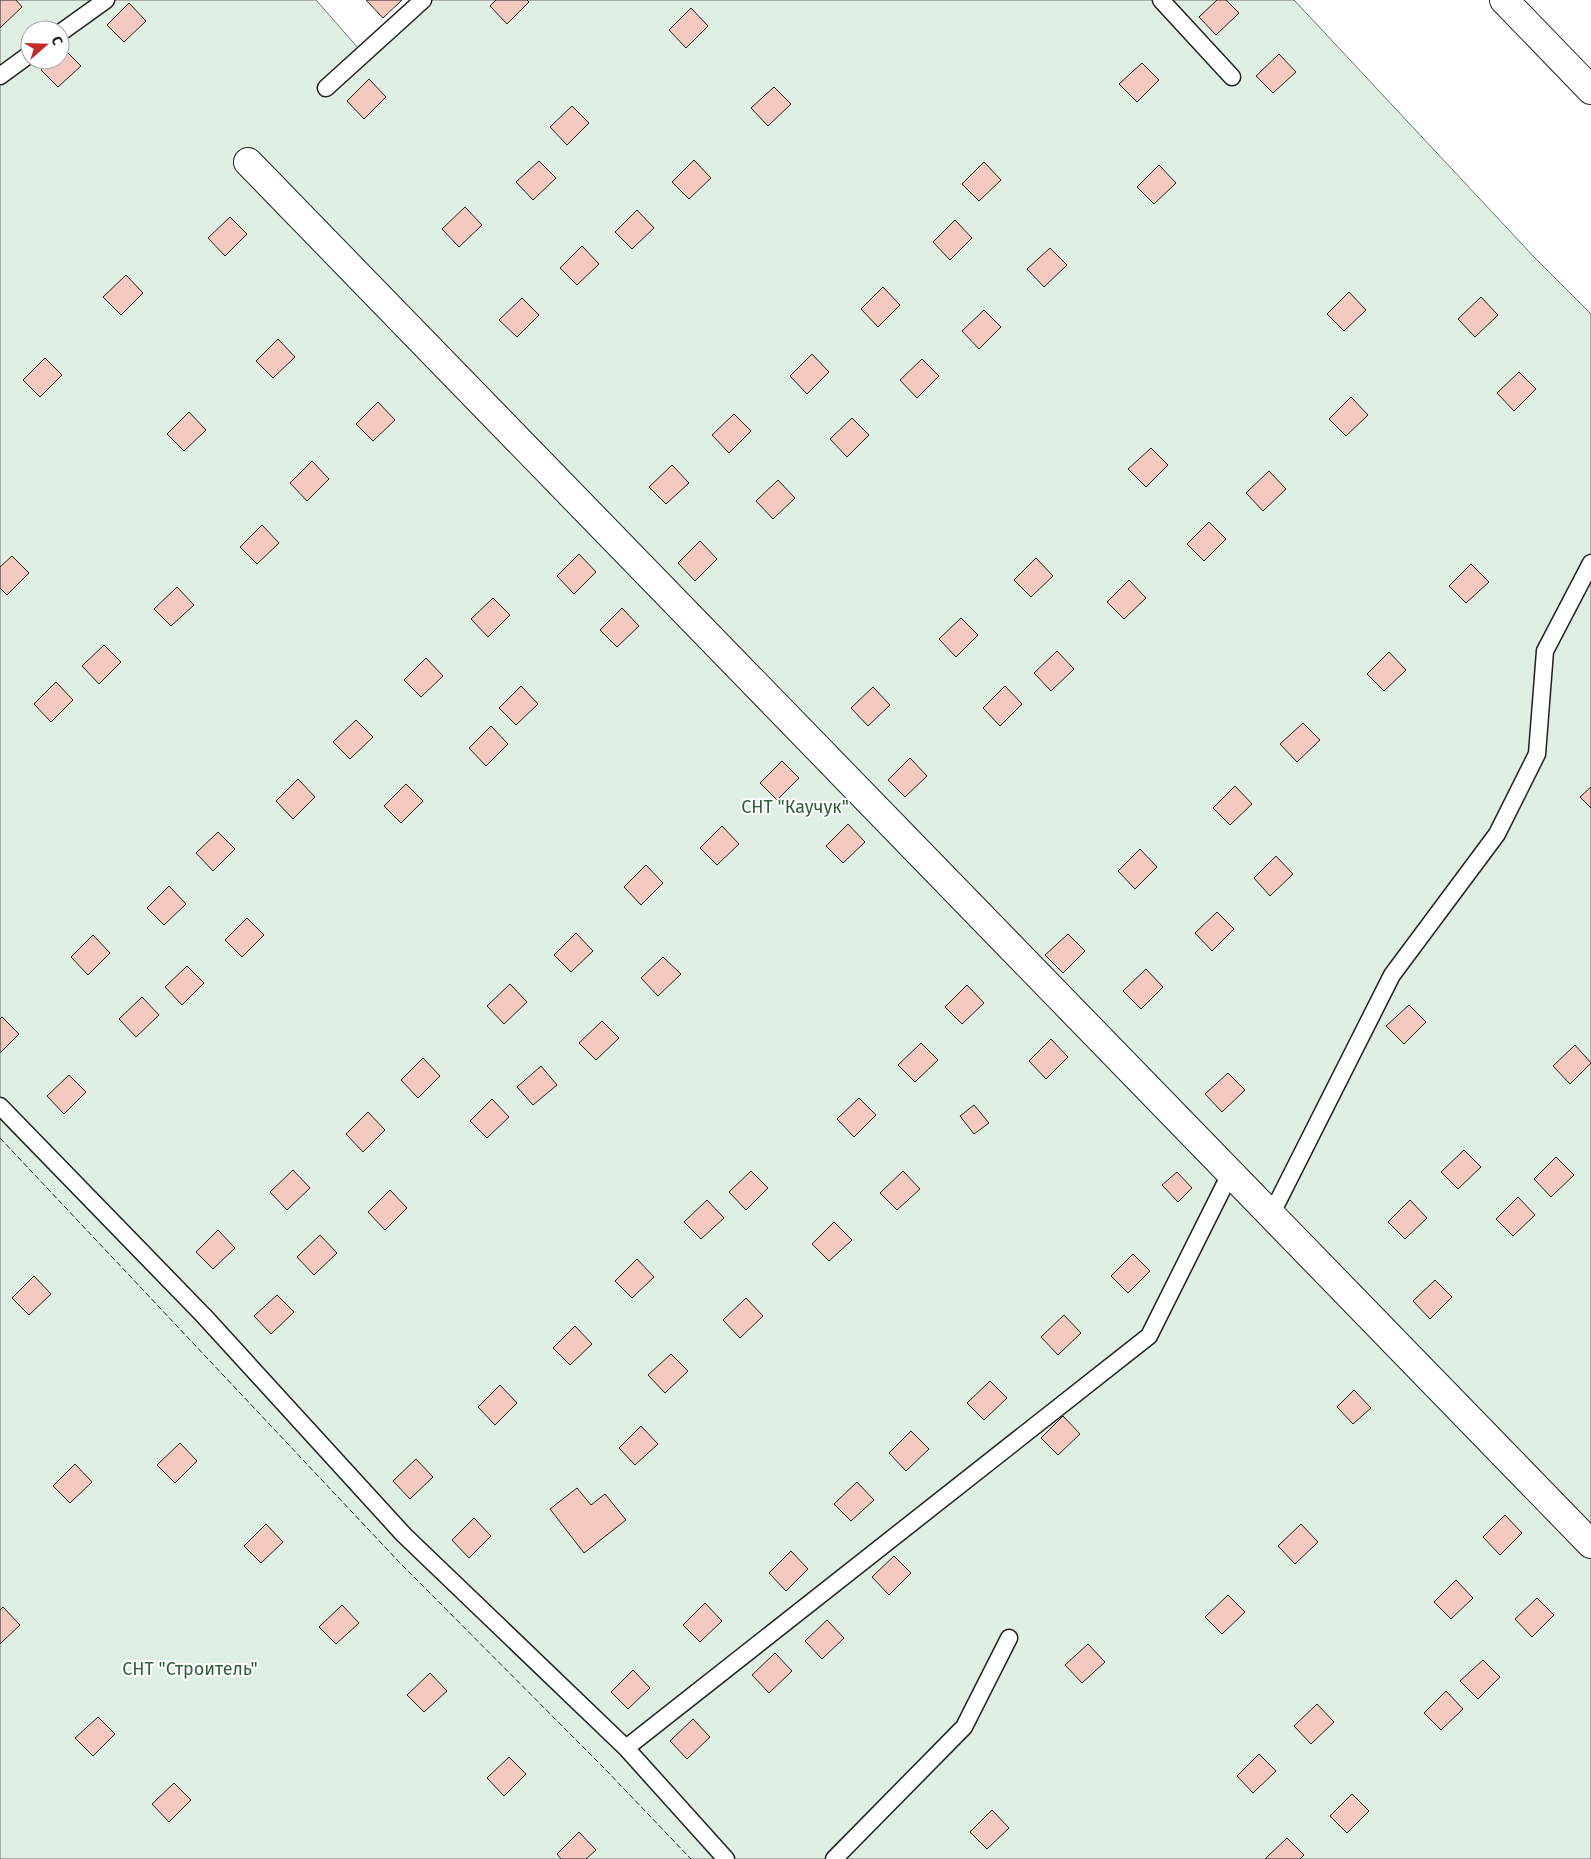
<svg xmlns="http://www.w3.org/2000/svg" width="1591" height="1859" viewBox="0 0 1591 1859" font-family="'Fira Sans',sans-serif">
<style>
.green{fill:#e0efe3;stroke:#6f6f6f;fill-rule:evenodd}
.building{fill:#f3c9c0;stroke:#222}
.lines{fill:none;stroke-linecap:round;stroke-linejoin:round}
.service-casing{stroke:#222;stroke-width:19}
.minor-casing{stroke:#222;stroke-width:30}
.secondary-casing{stroke:#222;stroke-width:30}
.service{stroke:#fff;stroke-width:16}
.minor{stroke:#fff;stroke-width:28}
.secondary{stroke:#fff;stroke-width:28}
.fence{stroke:#222;stroke-width:1;stroke-dasharray:6 2.5;stroke-linecap:butt}
.labels{text-anchor:middle;dominant-baseline:central;stroke-width:4;stroke-linejoin:round;paint-order:stroke}
.park-label{font-size:18px;fill:#2f5e38;stroke:#fff}
</style>
<rect width="100%" height="100%" fill="#fff"/>
<path class="green" d="M0,0H316L359,49L417,0H1294L1535,258L1591,314V1859H0ZM30,30H60V60H30Z"/>
<path class="building" d="M0,0H16L22,7L0,28Z
M366,0H402L383,18Z
M496,0H527L529,2L507,24L490,6Z
M1217,0H1226L1239,13L1216,35L1199,17Z
M129,3L146,21L124,42L107,25Z
M691,8L708,26L686,48L669,30Z
M63,48L81,66L58,87L41,70L51,60H60V51Z
M1279,54L1296,72L1273,93L1256,76Z
M1142,63L1159,80L1137,102L1119,84Z
M369,79L386,97L364,119L347,101Z
M774,87L791,104L768,126L751,108Z
M572,106L589,123L567,145L550,127Z
M694,160L711,178L689,199L672,182Z
M539,161L556,178L533,200L516,182Z
M984,162L1001,180L979,201L962,184Z
M1159,165L1176,183L1154,204L1137,187Z
M465,207L482,225L459,247L442,229Z
M637,210L654,228L632,249L615,232Z
M230,217L247,234L225,256L208,238Z
M955,220L972,238L950,260L933,242Z
M582,246L599,264L577,285L560,268Z
M1050,248L1067,265L1044,287L1027,269Z
M126,275L143,293L121,315L103,297Z
M883,287L900,305L878,327L861,309Z
M1349,292L1366,310L1344,331L1327,314Z
M1481,297L1498,315L1475,337L1458,319Z
M522,298L539,315L517,337L499,320Z
M984,310L1001,327L979,349L962,331Z
M278,339L295,357L273,378L256,361Z
M812,354L829,372L807,394L790,376Z
M45,358L62,375L40,397L23,380Z
M922,359L939,376L917,398L900,380Z
M1519,372L1536,389L1514,411L1497,393Z
M1351,397L1368,415L1346,436L1329,419Z
M378,402L395,420L373,441L356,424Z
M189,412L206,430L184,451L167,434Z
M734,414L751,431L729,453L712,435Z
M852,418L869,435L847,457L830,439Z
M1151,448L1168,465L1146,487L1128,469Z
M312,461L329,479L307,501L290,483Z
M672,465L689,483L666,504L649,487Z
M1269,471L1286,489L1263,511L1246,493Z
M778,480L795,498L773,519L756,501Z
M1209,522L1226,539L1204,561L1187,544Z
M262,525L279,543L257,564L240,547Z
M700,541L717,559L695,581L678,563Z
M579,554L596,572L574,594L557,576Z
M12,556L29,573L7,595L0,588V567Z
M1036,558L1053,576L1031,597L1014,580Z
M1471,564L1489,582L1466,603L1449,586Z
M1129,580L1146,598L1124,619L1107,602Z
M177,587L194,605L171,626L154,609Z
M493,598L510,615L488,637L471,619Z
M622,608L639,626L617,647L600,630Z
M961,618L978,635L956,657L939,639Z
M104,645L121,662L99,684L82,666Z
M1057,651L1074,669L1051,691L1034,673Z
M1389,652L1406,670L1384,691L1367,674Z
M426,658L443,676L421,697L404,680Z
M56,682L73,700L51,722L34,704Z
M521,686L538,704L516,725L499,708Z
M1005,686L1022,704L1000,726L983,708Z
M873,687L890,705L868,726L851,708Z
M356,720L373,737L350,759L333,742Z
M1303,723L1320,740L1297,762L1280,744Z
M491,726L508,744L486,766L469,748Z
M910,758L927,776L905,797L888,780Z
M782,761L799,778L777,800L760,783Z
M298,779L315,797L293,819L276,801Z
M406,784L423,801L401,823L384,806Z
M1235,786L1252,804L1230,825L1213,808Z
M1591,787V808L1580,797Z
M848,824L865,842L843,863L826,846Z
M722,826L739,844L717,865L700,848Z
M218,832L235,849L213,871L196,853Z
M1140,849L1157,867L1135,889L1118,871Z
M1276,856L1293,874L1270,896L1254,878Z
M646,865L663,883L641,905L624,887Z
M169,886L186,904L164,925L147,908Z
M1217,912L1234,929L1212,951L1195,933Z
M247,918L264,935L242,957L225,940Z
M576,933L593,951L571,972L554,955Z
M1068,934L1085,951L1063,973L1045,955Z
M93,935L110,953L88,975L71,957Z
M663,957L681,974L658,996L641,978Z
M187,966L204,983L182,1005L165,987Z
M1146,969L1163,987L1141,1009L1123,991Z
M510,984L527,1002L504,1024L487,1006Z
M967,985L984,1003L962,1024L945,1007Z
M142,997L159,1015L136,1037L119,1019Z
M1409,1005L1426,1022L1404,1044L1386,1026Z
M2,1017L19,1034L0,1053V1019Z
M602,1021L619,1038L596,1060L579,1043Z
M1051,1039L1068,1057L1046,1079L1029,1061Z
M921,1043L938,1060L915,1082L898,1065Z
M1575,1045L1591,1063L1570,1084L1553,1066Z
M423,1058L440,1076L418,1098L401,1080Z
M541,1066L557,1085L533,1105L517,1087Z
M1228,1073L1245,1090L1222,1112L1205,1094Z
M69,1075L86,1092L64,1114L47,1096Z
M859,1098L876,1115L854,1137L837,1119Z
M492,1099L509,1117L487,1138L470,1121Z
M974,1105L989,1123L974,1134L960,1116Z
M368,1112L385,1130L363,1152L346,1134Z
M1464,1150L1481,1167L1458,1189L1441,1172Z
M1556,1157L1574,1175L1551,1197L1534,1179Z
M293,1170L310,1188L287,1210L270,1192Z
M751,1171L768,1188L746,1210L729,1192Z
M903,1171L920,1189L897,1210L880,1193Z
M1177,1172L1192,1188L1178,1202L1162,1185Z
M390,1190L407,1208L385,1230L368,1212Z
M1518,1197L1535,1215L1513,1236L1496,1219Z
M707,1200L724,1218L701,1239L684,1222Z
M1410,1200L1427,1218L1405,1239L1388,1222Z
M834,1222L852,1240L829,1261L812,1244Z
M218,1230L235,1248L213,1269L196,1252Z
M320,1235L337,1253L314,1275L297,1257Z
M1133,1254L1150,1271L1128,1293L1111,1276Z
M637,1259L654,1277L632,1298L615,1281Z
M34,1276L51,1294L29,1315L12,1298Z
M1435,1280L1452,1297L1430,1319L1413,1301Z
M277,1295L294,1312L271,1334L254,1316Z
M746,1298L763,1316L740,1338L723,1320Z
M1064,1315L1081,1333L1058,1355L1041,1337Z
M575,1326L592,1344L570,1365L553,1348Z
M671,1354L688,1371L665,1393L648,1375Z
M990,1381L1007,1398L984,1420L967,1403Z
M500,1385L517,1403L495,1425L478,1407Z
M1354,1390L1371,1408L1353,1424L1337,1407Z
M1063,1416L1080,1434L1058,1455L1041,1438Z
M641,1426L658,1444L635,1465L619,1448Z
M911,1431L929,1449L906,1471L889,1453Z
M180,1443L197,1461L175,1483L157,1465Z
M416,1459L433,1477L410,1499L393,1481Z
M75,1464L92,1482L70,1503L53,1486Z
M857,1482L874,1500L851,1521L834,1504Z
M577,1488L591,1505L605,1494L626,1520L584,1553L550,1509Z
M1505,1515L1522,1533L1500,1555L1483,1537Z
M474,1518L491,1536L469,1558L452,1540Z
M266,1524L283,1542L261,1563L244,1546Z
M1301,1524L1318,1542L1295,1564L1278,1546Z
M791,1551L808,1569L786,1591L769,1573Z
M894,1556L911,1573L889,1595L872,1577Z
M1456,1580L1473,1598L1451,1619L1434,1602Z
M1228,1595L1245,1612L1222,1634L1205,1617Z
M1537,1598L1554,1615L1532,1637L1515,1619Z
M705,1603L722,1621L700,1642L683,1625Z
M342,1605L359,1623L336,1644L319,1627Z
M3,1607L20,1625L0,1644V1610Z
M827,1620L844,1638L822,1659L805,1641Z
M1088,1644L1105,1662L1082,1683L1065,1665Z
M775,1653L792,1671L769,1693L752,1675Z
M1483,1660L1500,1677L1478,1699L1460,1681Z
M633,1670L650,1688L628,1709L611,1692Z
M430,1673L447,1691L424,1712L407,1695Z
M1446,1691L1463,1709L1441,1730L1424,1713Z
M1317,1704L1334,1722L1311,1744L1294,1726Z
M98,1717L115,1734L93,1756L75,1738Z
M693,1719L710,1737L687,1759L670,1741Z
M1259,1754L1276,1771L1253,1793L1237,1776Z
M509,1757L526,1774L504,1796L487,1778Z
M174,1783L191,1800L169,1822L152,1804Z
M1352,1794L1369,1811L1347,1833L1330,1816Z
M992,1810L1009,1828L987,1849L970,1832Z
M579,1832L596,1850L586,1859H561L557,1854Z
M1287,1838L1304,1855L1300,1859H1265Z"/>
<g class="lines">
<defs>
<path id="service" d="M1161,0L1232,77
M60,33L106,0
M0,76L30,54
M326,88L423,0
M0,1106L204,1316L404,1535L626,1748L726,1859
M1271,1215L1392,975L1497,834L1537,754L1545,651L1591,563
M626,1748L1149,1336L1231,1172
M834,1859L964,1727L1009,1638"/>
<path id="minor" d="M248,162L1591,1544"/>
<path id="secondary" d="M1504,0L1591,90"/>
</defs>
<use href="#service" class="service-casing"/>
<use href="#minor" class="minor-casing"/>
<use href="#secondary" class="secondary-casing"/>
<use href="#service" class="service"/>
<use href="#minor" class="minor"/>
<use href="#secondary" class="secondary"/>
<path class="fence" d="M0,1138L400,1563L604,1768L691,1859"/>
</g>
<g class="labels">
<g class="park-label">
<text x="795" y="807">СНТ "Каучук"</text>
<text x="190" y="1669">СНТ "Строитель"</text>
</g>
</g>
<g transform="translate(45 45) rotate(70)"><circle r="24" fill="#ffffff" stroke="#a7a7a7"/>
<path d="M0-4L9 19L0 12L-9 19Z" fill="#c62828"/>
<text y="-8" font-size="14" font-weight="bold" text-anchor="middle" fill="#222222">С</text>
</g>
</svg>
